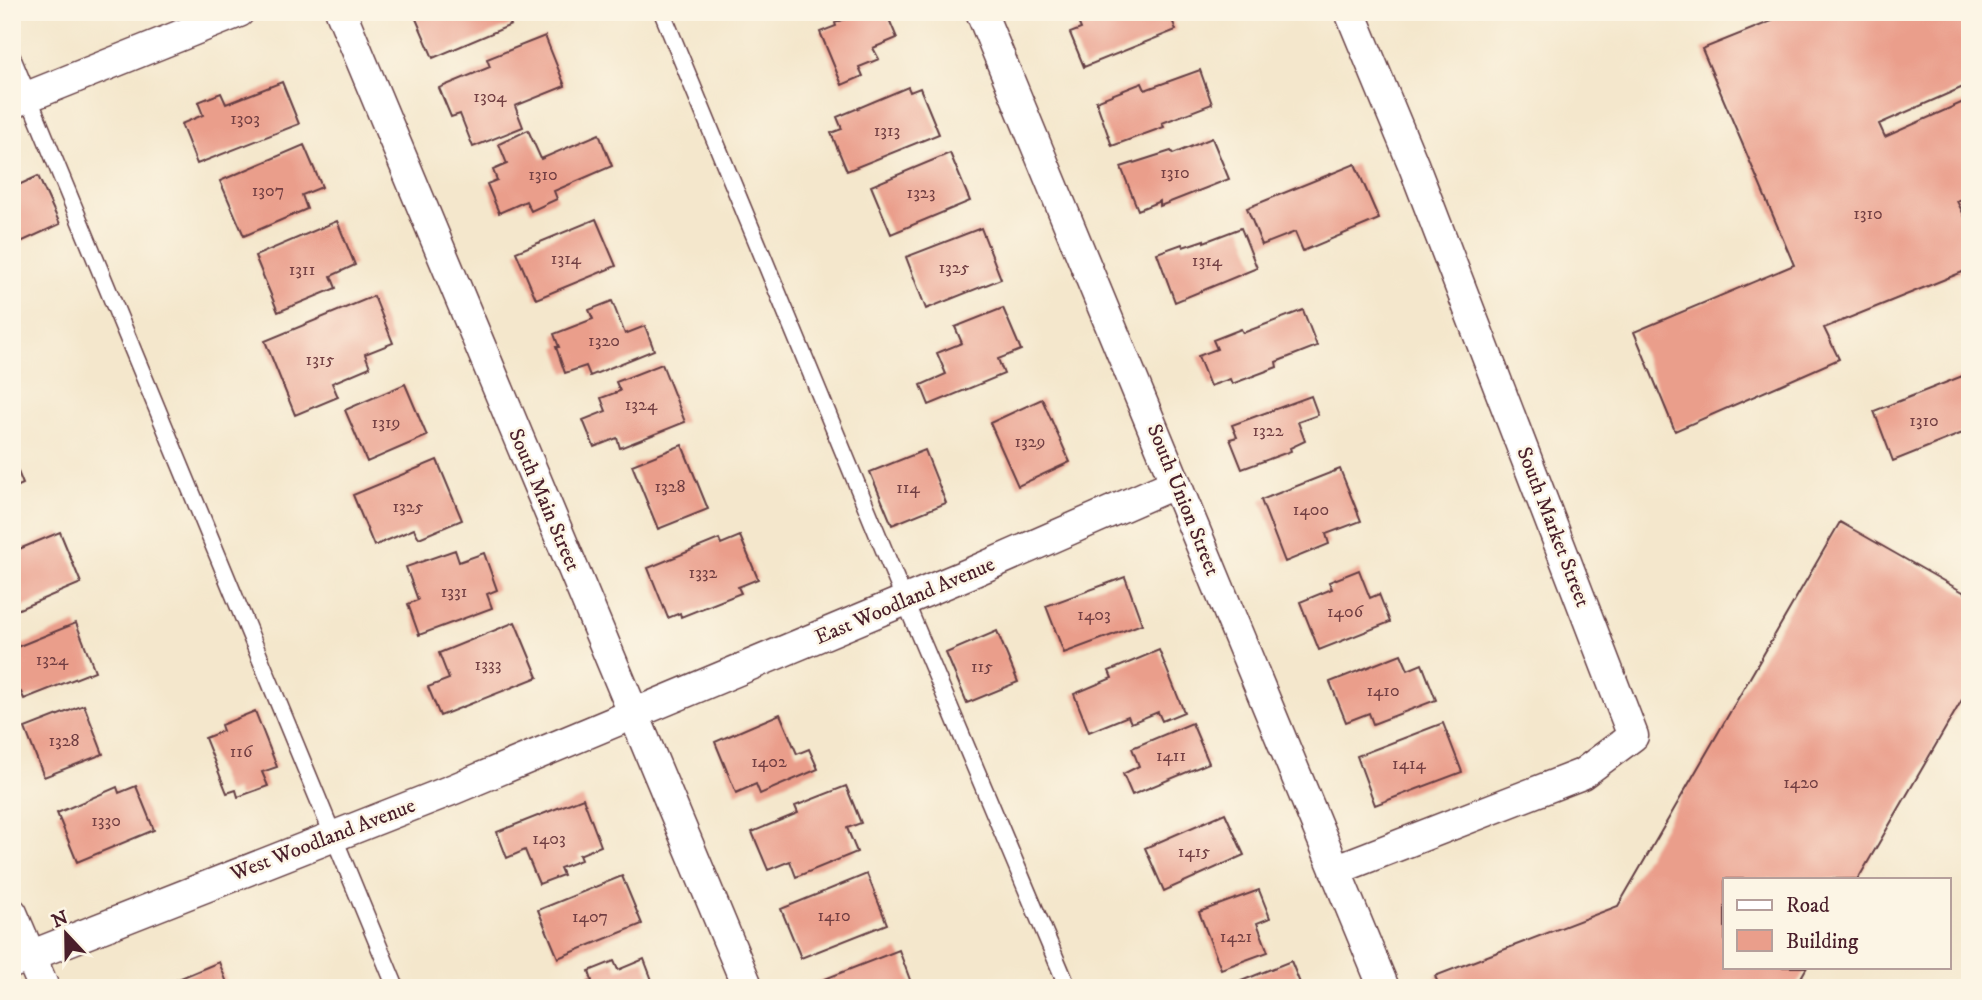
<svg xmlns="http://www.w3.org/2000/svg" width="1982" height="1000" viewBox="0 0 1982 1000" font-family="'IM FELL DW Pica',serif">
<style>
.building{fill:#ea9e8b}
.lines{fill:none;stroke-linecap:round;stroke-linejoin:round}
.service-casing{stroke:#643d43;stroke-width:19}
.minor-casing{stroke:#643d43;stroke-width:33}
.service{stroke:#fff;stroke-width:16}
.minor{stroke:#fff;stroke-width:30}
.labels{text-anchor:middle;dominant-baseline:central;stroke-width:5;stroke-linejoin:round;paint-order:stroke}
.number-label{font-size:18px;fill:#723f43}
.street-label{font-size:21px;fill:#4a1f2b;stroke:#fcf5e5}
</style>
<rect width="100%" height="100%" fill="#fcf5e5"/>
<filter id="ink" filterUnits="userSpaceOnUse"><feTurbulence type="fractalNoise" baseFrequency=".0143" numOctaves="2"/><feDisplacementMap in="SourceGraphic" scale="14" xChannelSelector="R" yChannelSelector="G"/><feConvolveMatrix kernelMatrix="1 2 1 2 8 2 1 2 1" color-interpolation-filters="sRGB"/></filter>
<filter id="wash" filterUnits="userSpaceOnUse"><feTurbulence type="fractalNoise" baseFrequency=".00686" numOctaves="4" result="noise"/><feDisplacementMap in="SourceGraphic" scale="28" xChannelSelector="R" yChannelSelector="G"/><feGaussianBlur stdDeviation="1.57" result="paint"/><feColorMatrix in="noise" values="0 0 0 0 0 0 0 0 0 0 0 0 0 0 0 0 0 1.4 0 .05"/><feComposite in="paint" operator="in"/></filter>
<g filter="url(#wash)">
<rect width="100%" height="100%" fill="#f4e7cc"/>
<g id="blocks">
<path class="building" d="M413,12H505L511,25L433,58Z
M854,12H886L897,38L873,48L879,59L859,67L863,76L842,85L820,32L836,26L835,23L855,15Z
M1074,12H1169L1176,30L1084,67L1070,33L1081,29Z
M1769,12H1970V84L1879,124L1885,137L1970,99V196L1957,201L1970,227V269L1824,328L1839,359L1675,431L1634,332L1794,265L1702,49L1772,21Z
M545,36L565,86L515,106L523,127L473,147L460,114L451,117L439,88L490,67L487,59Z
M1200,70L1212,104L1162,123L1164,127L1112,146L1096,101L1142,83L1145,90Z
M282,82L299,124L197,164L181,124L203,115L198,102L221,93L226,104Z
M908,87L910,92L920,88L939,134L847,171L831,133L842,129L837,117Z
M528,130L541,159L599,134L612,166L554,191L557,199L531,211L526,201L499,213L487,184L497,180L493,170L507,164L499,144Z
M1212,138L1229,179L1160,206V201L1138,210L1121,167L1171,151L1173,154Z
M304,145L322,187L302,195L307,209L244,236L220,181Z
M950,153L970,201L891,234L871,186Z
M1355,164L1379,219L1303,251L1295,232L1262,245L1247,208Z
M38,176L60,224L12,246V188Z
M596,219L616,266L536,299L516,252Z
M337,221L355,265L331,276L336,288L278,312L255,256Z
M981,228L1001,279L926,309L906,257Z
M1241,228L1257,268L1175,302L1157,253L1182,244L1183,247L1204,240V242Z
M374,296L393,343L365,354L370,367L332,383L338,397L295,415L265,341Z
M612,301L625,334L645,326L654,350L590,376L586,366L565,373L556,347H559L554,334L593,319L589,310Z
M1003,308L1021,350L998,359L1004,374L929,405L921,385L946,374L937,353L962,343L955,327Z
M1303,310L1317,346L1276,362L1277,367L1232,384L1230,379L1210,386L1198,356L1217,349L1213,340L1241,329L1243,333Z
M662,364L685,422L620,448L617,438L594,447L583,420L606,411L601,398L620,391L616,382Z
M1970,373V430L1893,461L1874,411Z
M405,384L427,436L367,462L345,410Z
M1311,396L1318,415L1298,422L1305,441L1290,448L1291,451L1242,469L1230,439L1237,437L1232,425Z
M1042,399L1070,462L1018,486L990,423Z
M682,445L708,509L658,529L632,465Z
M925,450L946,503L892,525L870,472Z
M12,457L23,484L12,489Z
M437,460L462,520L419,538L414,529L374,546L353,495Z
M1340,469L1361,521L1326,534L1329,544L1285,562L1261,500Z
M1840,522L1970,596V686L1858,879H1725V967H1807L1795,988H1440L1435,976L1618,906Z
M60,532L81,583L12,612V552Z
M740,536L758,579L738,587L741,593L681,617L680,613L668,618L648,568L719,539L721,544Z
M455,550L459,562L484,553L497,590L487,594L492,608L419,635L408,604L418,600L406,567Z
M1359,570L1370,598L1379,594L1390,622L1319,650L1300,602L1332,589L1329,582Z
M1125,577L1142,624L1064,653L1046,606Z
M515,622L538,677L440,716L428,687L449,679L439,653Z
M76,623L95,671L24,699L21,692L12,696V649Z
M997,631L1018,682L967,703L946,653Z
M1159,650L1184,712L1162,721L1158,712L1131,723L1128,716L1089,732L1074,694L1112,678L1109,671Z
M1401,654L1408,670L1422,664L1436,700L1373,724L1369,713L1346,722L1330,682Z
M84,705L103,754L44,777L25,728Z
M255,711L277,767L262,772L268,786L238,797L236,790L227,793L205,738L223,731L221,725Z
M780,714L797,754L809,749L818,769L760,794L756,784L736,793L715,742Z
M1192,723L1209,763L1132,795L1123,774L1139,766L1132,748Z
M1443,723L1462,772L1375,805L1357,756Z
M136,786L154,830L77,862L57,813L117,787L119,793Z
M846,786L861,823L847,828L857,852L796,877L790,861L768,870L752,832L798,813L795,806Z
M583,798L601,846L579,855L581,860L560,868L563,875L539,884L525,850L507,858L497,832Z
M1225,813L1244,855L1164,891L1145,848Z
M867,874L887,924L801,958L781,909Z
M622,876L642,924L558,958L538,910Z
M1259,890L1270,918L1257,923L1268,952L1221,969L1199,912Z
M899,950L913,988H819L817,982Z
M644,959L655,988H575L592,981L589,971L614,961L618,970Z
M1291,961L1302,988H1224Z
M219,962L229,988H157Z"/>
</g>
</g>
<g filter="url(#ink)">
<use href="#blocks" fill-opacity="0" stroke="#643d43" stroke-width="2"/>
<g class="lines">
<defs>
<path id="service" d="M662,12L905,601L1068,988
M12,57L396,988"/>
<path id="minor" d="M341,12L748,988
M981,12L1384,988
M12,103L239,12
M1335,870L1582,774L1633,736L1413,164L1350,12
M12,913L44,988
M12,963L454,789L975,571L1176,483"/>
</defs>
<use href="#service" class="service-casing"/>
<use href="#minor" class="minor-casing"/>
<use href="#service" class="service"/>
<use href="#minor" class="minor"/>
</g>
</g>
<g class="labels">
<g class="number-label">
<text x="490" y="97">1304</text>
<text x="245" y="119">1303</text>
<text x="887" y="131">1313</text>
<text x="1175" y="173">1310</text>
<text x="543" y="175">1310</text>
<text x="268" y="191">1307</text>
<text x="921" y="193">1323</text>
<text x="1868" y="214">1310</text>
<text x="566" y="259">1314</text>
<text x="1207" y="261">1314</text>
<text x="954" y="268">1325</text>
<text x="302" y="270">1311</text>
<text x="604" y="341">1320</text>
<text x="320" y="360">1315</text>
<text x="641" y="405">1324</text>
<text x="1924" y="421">1310</text>
<text x="386" y="423">1319</text>
<text x="1268" y="431">1322</text>
<text x="1030" y="442">1329</text>
<text x="670" y="487">1328</text>
<text x="908" y="488">114</text>
<text x="408" y="507">1325</text>
<text x="1311" y="510">1400</text>
<text x="703" y="573">1332</text>
<text x="454" y="592">1331</text>
<text x="1345" y="612">1406</text>
<text x="1094" y="615">1403</text>
<text x="52" y="660">1324</text>
<text x="488" y="665">1333</text>
<text x="982" y="667">115</text>
<text x="1383" y="691">1410</text>
<text x="64" y="741">1328</text>
<text x="241" y="752">116</text>
<text x="1171" y="756">1411</text>
<text x="769" y="762">1402</text>
<text x="1409" y="764">1414</text>
<text x="1801" y="783">1420</text>
<text x="106" y="821">1330</text>
<text x="549" y="839">1403</text>
<text x="1194" y="852">1415</text>
<text x="834" y="916">1410</text>
<text x="590" y="917">1407</text>
<text x="1236" y="937">1421</text>
</g>
<g class="street-label">
<text transform="translate(544 500) rotate(67)">South Main Street</text>
<text transform="translate(1183 500) rotate(68)">South Union Street</text>
<text transform="translate(1553 527) rotate(69)">South Market Street</text>
<text transform="translate(905 601) rotate(-23)">East Woodland Avenue</text>
<text transform="translate(323 840) rotate(-21)">West Woodland Avenue</text>
</g>
</g>
<rect width="1982" height="1000" fill="none" stroke="#fcf5e5" stroke-width="42"/>
<rect x="1723" y="878" width="228" height="91" fill="#fcf5e5" stroke="#b59f9b" stroke-width="2"/>
<rect x="1737" y="900" width="35" height="10" fill="#ffffff" stroke="#b59f9b" stroke-width="2"/>
<text x="1786" y="912" font-size="21" fill="#4a1f2b">Road</text>
<rect x="1737" y="930" width="35" height="21" fill="#ea9e8b" stroke="#b59f9b" stroke-width="2"/>
<text x="1786" y="948" font-size="21" fill="#4a1f2b">Building</text>
<g transform="translate(66 934) rotate(338)" stroke="#fcf5e5" stroke-width="5" paint-order="stroke">
<path d="M0-5L12 26L0 18L-12 26Z" fill="#4a1f2b"/>
<text y="-10" font-size="19" font-weight="bold" text-anchor="middle" fill="#4a1f2b">N</text>
</g>
</svg>
